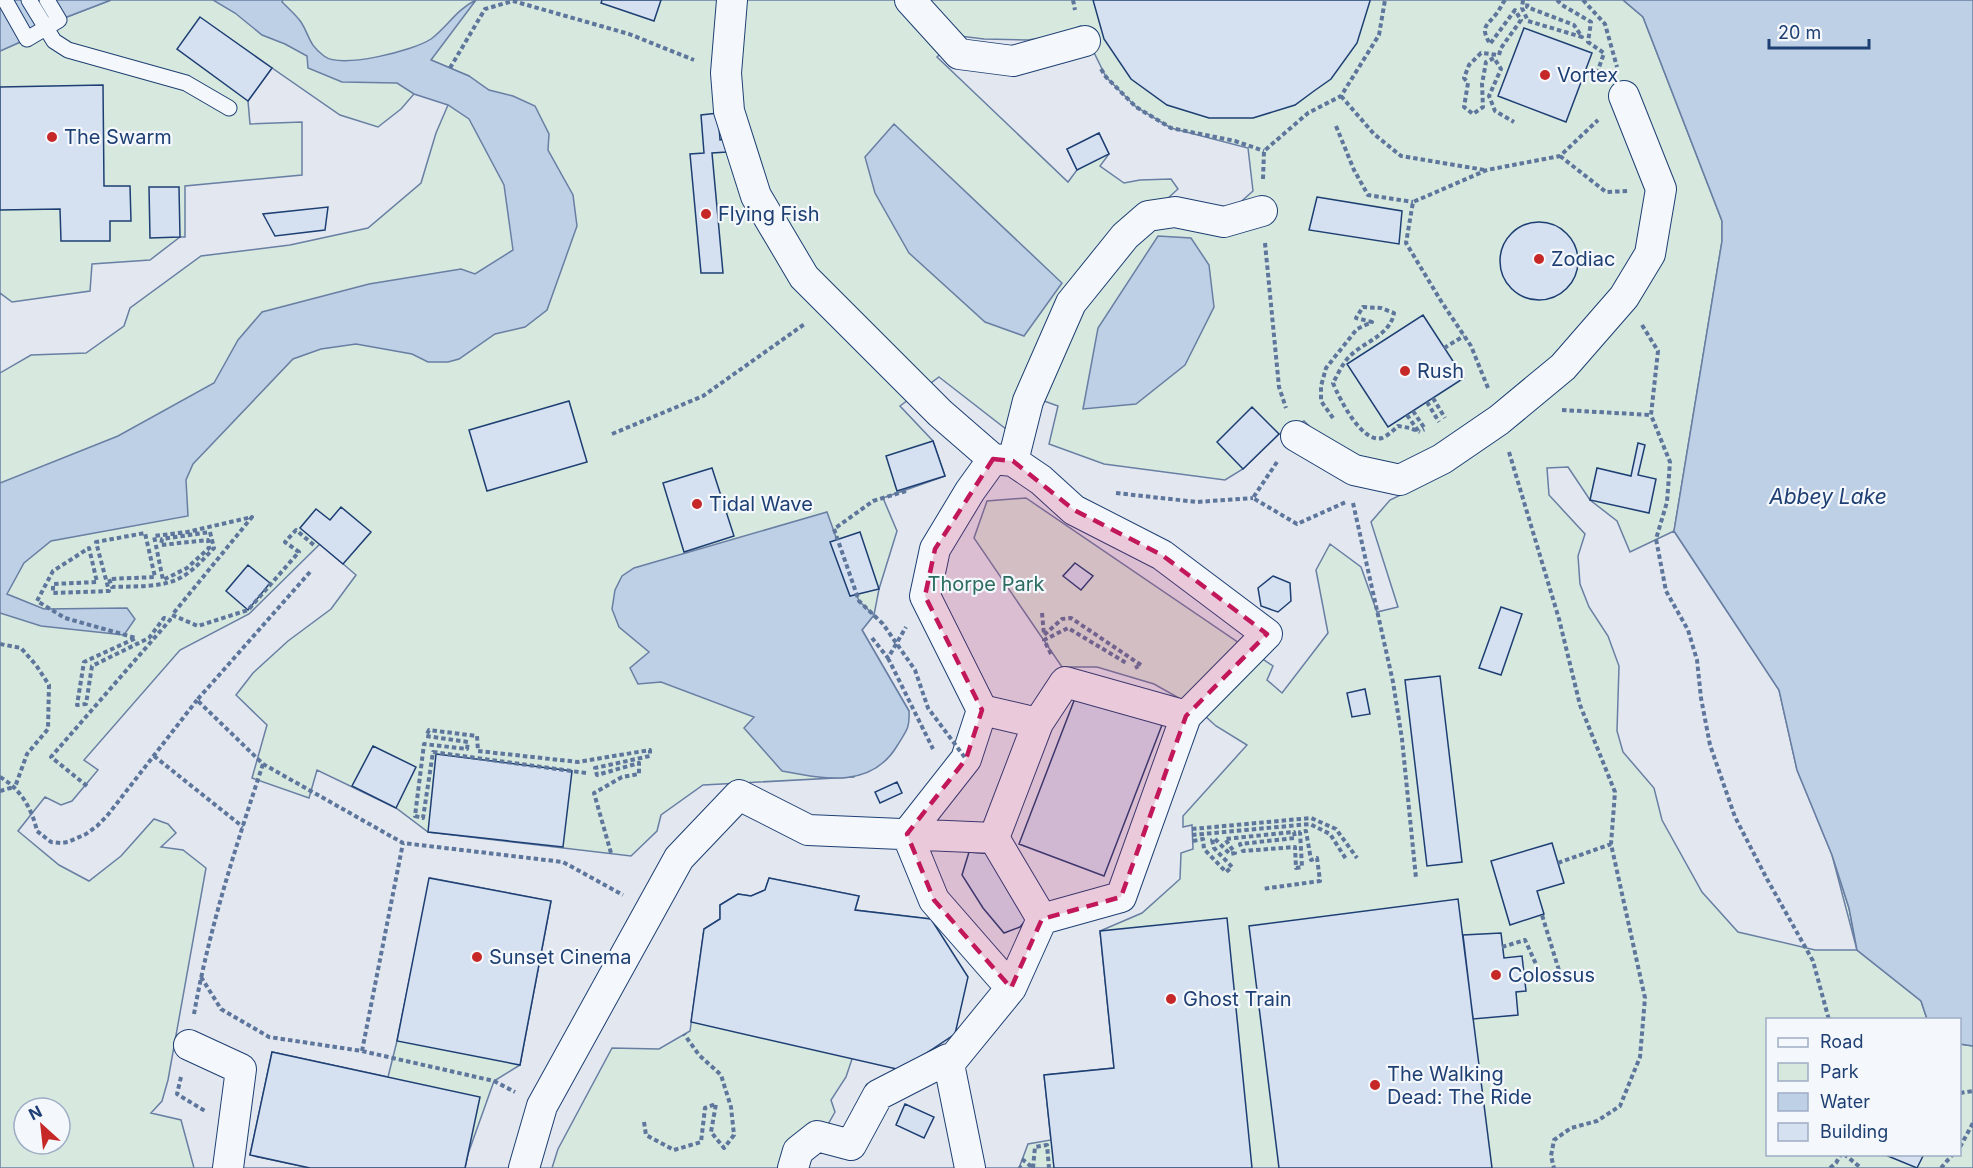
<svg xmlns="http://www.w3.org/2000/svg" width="1973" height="1168" viewBox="0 0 1973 1168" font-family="Inter,sans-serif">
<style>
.green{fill:#d7e8df;stroke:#687fa3;stroke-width:1.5;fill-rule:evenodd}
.parking{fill:#e3e8f0;stroke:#687fa3;stroke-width:1.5}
.water{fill:#bed0e5;stroke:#687fa3;stroke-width:1.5}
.building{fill:#d5e0f0;stroke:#1d3f73;stroke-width:1.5}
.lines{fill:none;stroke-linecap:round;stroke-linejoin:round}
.lane-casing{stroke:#1d3f73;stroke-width:17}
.street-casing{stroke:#1d3f73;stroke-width:32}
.path{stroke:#5e769c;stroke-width:4;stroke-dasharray:4.5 3;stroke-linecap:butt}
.lane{stroke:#f4f7fb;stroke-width:15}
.street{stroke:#f4f7fb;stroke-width:30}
.path-bridge{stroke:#5e769c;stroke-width:4;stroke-dasharray:4.5 3;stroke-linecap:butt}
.marked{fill:#c2185b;fill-opacity:0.2;stroke:#c2185b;stroke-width:4.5;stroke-dasharray:12 8;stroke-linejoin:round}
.poi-dot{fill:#c62828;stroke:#f4f7fb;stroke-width:2}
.labels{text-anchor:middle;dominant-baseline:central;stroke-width:4.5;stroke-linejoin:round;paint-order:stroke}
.poi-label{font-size:20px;fill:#1d3f73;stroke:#f4f7fb;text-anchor:start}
.park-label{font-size:20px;fill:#2c6c60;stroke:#f4f7fb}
.water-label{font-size:21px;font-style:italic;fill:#1d3f73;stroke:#f4f7fb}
</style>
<rect width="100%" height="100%" fill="#f4f7fb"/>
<path class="green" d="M111,0H1623L1643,17L1722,221V241L1674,531L1779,690L1797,770L1832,855L1849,908L1857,950L1921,1001L1927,1019L1768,1020V1154H1960V1044L1973,1046V1168H0V51L27,39L59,20ZM24,1108H60V1144H24Z"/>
<path class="parking" d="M1081,26L1106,77L1136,107L1171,128L1248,148L1253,191L1236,206L1217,210L1167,199L1178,189L1171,179L1140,180L1124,183L1100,166L1109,154L1099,133L1067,149L1077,170L1068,182L937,57L960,36L984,39L1028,40L1059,35Z
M431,60L469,76L448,105L436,133L421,183L368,228L290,245L201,256L130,308L124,326L86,353L31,355L0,373V293L12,302L90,291L92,264L150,260L180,237H185V186L302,175V122L250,124L248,101L272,68L340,115L378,127L401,109L414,94L417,83Z
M939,377L1015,436L1030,396L1058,406L1049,444L1104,464L1225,480L1243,469L1279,434L1304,421L1354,470L1430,481L1390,500L1371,522L1398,607L1377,612L1361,567L1330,544L1316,570L1328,633L1282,693L1267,680L1273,666L1026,498L987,501L974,538L1062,667H1097L1154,684L1195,707L1216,726L1247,745L1183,816V827L1192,825L1193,849L1181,853L1180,879L1142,913L1100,931L1114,1068L1044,1075L1051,1140L1028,1144L1019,1168H783L827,1126L835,1112L831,1100L846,1077L852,1059L931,919L855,910L859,896L769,878L765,890L751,896L738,894L720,905V919L704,929L690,1031L659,1049L612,1048L558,1149L552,1168H465L468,1154L494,1081L520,1065L551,901L430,878L397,1041L388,1077L272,1052L250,1155L310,1168H194L181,1120L151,1113L162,1101L168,1080L206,868L183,850L161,847L176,833L168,824L154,819L121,856L89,881L59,865L18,831L45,797L61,805L72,801L98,770L84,760L180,650L249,614L320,544L356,575L331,609L288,641L253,673L236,695L267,725L252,778L309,798L317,770L396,808L428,832L631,856L657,831L661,815L703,785L854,777L909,711L862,630L874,615L879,589L897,531L883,498L945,476L933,441L900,406Z
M1568,467L1590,500L1617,521L1630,552L1674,531L1779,690L1797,770L1832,855L1857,950H1815L1738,932L1702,892L1662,820L1654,788L1623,752L1617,731L1619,666L1608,636L1589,607L1580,584L1578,556L1585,534L1549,495L1547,468Z"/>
<path class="water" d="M0,0H111L59,20L27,39L0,51Z
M213,0H283L282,2C288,8 296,15 301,22C310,36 308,44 324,56C341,69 413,51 431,39C447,27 457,9 476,0L431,60L469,76L489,90L513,96L535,106L549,134L548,150L573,195L577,226L547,310L525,327L495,334L459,359L448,362H428L412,354L356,344L321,349L293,359L193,464L186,480L188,516L51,541L24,563L7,594L44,609L127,608L135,619L124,635L41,626L0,613V483L118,436L214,383L238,340L262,312L369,284L461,269L475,274L513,250L504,185L469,119L448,105L414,94L397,83L342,82L308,68L307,56L285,44L262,35L235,13Z
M1623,0H1973V1046L1960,1044V1020L1927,1019L1921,1001L1857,950L1849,908L1832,855L1797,770L1779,690L1674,531L1722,241V221L1643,17Z
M894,124L1062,283L1024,336L985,322L909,253L875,193L865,157Z
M1158,236L1191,238L1209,265L1214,307L1185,365L1136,404L1083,409L1098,328Z
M827,512L859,601L874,615L862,630L909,711C910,729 906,731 897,746C871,789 824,779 782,771L744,728L754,717L661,682L638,684L630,668L649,652L619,627L612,609L615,590L622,576L634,568Z"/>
<path class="building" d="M602,0H661L654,21L601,3Z
M1093,0H1370V1L1357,43L1331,79L1314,91L1295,105L1253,118H1209L1167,105L1131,79L1104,39Z
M200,17L272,68L248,101L177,49Z
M1524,28L1592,53L1566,122L1498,96Z
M103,85L104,186H130L131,221H110V241H61L60,209L0,210V87Z
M718,113L720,140L726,139L727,152L712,153L723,273H701L690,154L704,153L701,115Z
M1099,133L1109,154L1077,170L1067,149Z
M149,187H179L180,237L150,238Z
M1317,197L1402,211L1399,244L1309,230Z
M328,207L325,230L275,236L263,214Z
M1500 261a39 39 0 1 1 78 0a39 39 0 1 1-78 0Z
M1423,315L1464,378L1388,427L1347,364Z
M569,401L587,462L487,491L469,430Z
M1252,407L1279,434L1243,469L1217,442Z
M933,441L945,476L897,491L886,456Z
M1638,443L1645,445L1638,475L1656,479L1649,513L1590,500L1597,468L1631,476Z
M712,468L734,536L684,552L663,483Z
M341,507L371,532L343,564L300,528L316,509L330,520Z
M860,532L879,589L850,596L830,542Z
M1075,563L1093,576L1081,590L1063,576Z
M248,565L270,583L248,610L226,591Z
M1273,576L1290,583L1291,601L1278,612L1261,606L1258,588Z
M1501,607L1522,614L1501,675L1479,668Z
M1440,676L1462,862L1427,866L1405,680Z
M1365,689L1370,714L1352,717L1347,693Z
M1077,693L1162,725L1104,876L1019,844Z
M373,746L416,767L396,808L352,786Z
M436,754L572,771L563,847L428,832Z
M897,782L902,793L880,803L875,792Z
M1552,843L1564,883L1537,891L1544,914L1510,925L1491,861Z
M969,852L994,854L1031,914L1020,927L1004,933L983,908L962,875Z
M429,878L551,901L520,1065L397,1041Z
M769,878L859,896L855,910L931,919L968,977L955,1034L901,1070L691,1022L704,929L720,919V905L738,894L751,896L765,890Z
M1458,899L1492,1168H1279L1249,926Z
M1227,918L1252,1168H1054L1044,1075L1114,1068L1100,931Z
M1501,933L1504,958L1522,956L1526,991L1516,992L1518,1015L1473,1019L1463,935Z
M272,1052L480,1097L465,1168H310L250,1155Z
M905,1104L934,1117L924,1138L896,1125Z
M1883,1154H1924L1917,1168Z"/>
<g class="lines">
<defs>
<path id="lane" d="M5,0L27,39L59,20L47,0
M29,0L54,41L68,50L186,83L229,108"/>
<path id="street" d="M732,0L726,73L729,111L756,196L804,277L940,413L993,459L1013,461L1041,480L1074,510L1162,555L1267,634L1186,716L1121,897L1042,919
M910,0L959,54L1013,61L1085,41
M1296,436L1354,470L1400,480L1442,459L1499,420L1563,367L1624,297L1650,254L1661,189L1624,96
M993,459L970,491L935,549L925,596L982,710L1038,723L1065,682L1186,716
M1013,461L1028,401L1071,303L1125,236L1148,216L1175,212L1224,222L1262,211
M1011,988L1042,919L994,838L1038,723
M189,1045L241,1069L228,1168
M949,1064L1011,988L934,900L907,834L966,759L982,710
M524,1168L542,1106L679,858L739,795L808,830L994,838
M793,1168L798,1151L817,1136L851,1145L878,1095L948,1059L970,1168"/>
</defs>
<use href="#lane" class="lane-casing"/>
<use href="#street" class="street-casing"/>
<path class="path" d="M1073,0L1075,10
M1505,0C1502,4 1500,9 1497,13C1486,27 1480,26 1490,44L1515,10L1521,20L1501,48L1499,55L1481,53L1469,65L1464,78L1468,83L1464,107L1473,114L1483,107L1482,84L1486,62L1494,58L1501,69L1489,96L1495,111L1514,122
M1523,0L1522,8L1528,21L1582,37L1574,25L1527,7L1528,0
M1557,0L1562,5L1591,22L1588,42L1604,53L1595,79
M1583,0L1605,24L1617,67
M450,68L485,9L513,1L629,34L694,60
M1101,69L1106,77L1136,107L1171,128L1235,141L1264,151
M1341,96L1374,134L1401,156L1485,170
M1336,126L1354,170L1368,195L1413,202
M1560,156L1606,192L1628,191
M1263,179L1264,151L1308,113L1341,96L1379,35L1385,0
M1265,243L1279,387L1286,408
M1642,325L1658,351L1651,415L1670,462L1667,502L1656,539L1666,591L1688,630L1697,660L1701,698L1710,745L1735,817L1767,879L1813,961L1829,1020
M1444,348L1464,336
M1488,388L1471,346L1441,301L1406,243L1413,202L1487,170L1560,156L1598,120
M1433,398L1445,418
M1427,402L1439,422
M1562,410L1651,415
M1413,411L1425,429L1423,430
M1407,415L1419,432
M1333,418L1321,401V386L1326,368L1357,329L1372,322L1356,318L1363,307L1381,308L1394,313C1390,335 1366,341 1351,355C1343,362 1338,374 1333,383C1339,398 1362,444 1382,438C1387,436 1394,430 1398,426L1410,428L1420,432
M612,434L703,396L806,323
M1509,452L1559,619L1580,705L1615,792L1611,844L1645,998L1640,1057L1620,1106L1597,1121L1571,1128L1554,1140L1551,1156L1554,1168
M1277,462L1253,498L1297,524L1346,502
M1116,493L1197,502L1253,498
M1353,503L1393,682L1402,739L1416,878
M310,572L197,700L263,764L403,843L563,862L623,895
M1042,613L1044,635L1062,619L1071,618L1141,665L1135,668
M872,638L888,658L906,627
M0,644L21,648L36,665L49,685L48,729L27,754L15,787
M1051,654L1044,640L1068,628L1128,664
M888,658L933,749
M154,756L243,827
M586,773L433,752L423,818L415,816L424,744L467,749L468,742L426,736L429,730L477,736L478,751L578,762L650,750V756L595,768L597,775L639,763V774L622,777L594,793L611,853
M0,777C21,789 32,809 37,831L51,842L61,843L68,842L86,834L97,826L107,816L197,700
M87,786L51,757L170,620L164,618L149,638L92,666L86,704L77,705L84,662L136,638L65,618L37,601L53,571L89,548L97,582L53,584V593L109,591L96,542L145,533L155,577L109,579L112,587C133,586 159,588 178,579C193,572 203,559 214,548L210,532L162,539L161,545L208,540L209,548L187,568L163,580L154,536L187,532L252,517L172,615L198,626L248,610L299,552L285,542L296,530L315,546
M0,791L14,787
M1192,829L1311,818L1336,829L1357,858
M1192,835L1310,824L1330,834L1346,859
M1193,841L1203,839L1204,849L1226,872L1232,867L1214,848L1212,840L1215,839L1230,854L1235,853L1225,839L1294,832L1295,838L1240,844L1243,851L1295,847L1296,868L1302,867L1300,832L1306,831L1311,860L1317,858L1320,881L1262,889
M1558,863L1611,844
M1502,947L1525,940L1541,975L1561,977L1542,915
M201,977L221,1009L269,1037L362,1051L494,1081L515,1092
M194,1014C209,929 236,846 263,764
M362,1051L403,843
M181,1077L177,1094L205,1111
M1960,1093L1973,1091
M644,1122L646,1135L674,1150L701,1142L705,1108L716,1104L711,1132L724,1148L734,1135L731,1107L721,1075L699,1055L684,1034
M1960,1147L1973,1123
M1844,1154L1861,1168
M1022,1159L1033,1168
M1019,1166L1021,1168
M1033,1168L1035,1147L1047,1145L1049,1168
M1830,1168L1836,1163L1841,1154
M1941,1168L1953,1154"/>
<use href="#lane" class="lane"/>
<use href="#street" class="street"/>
<path class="path-bridge" d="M906,491L873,501L834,529L859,601L883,624L915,670L928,708L966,759"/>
</g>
<path class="marked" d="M993,459L1013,461L1074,510L1162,555L1267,634L1186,716L1121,897L1042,919L1011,988L934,900L907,834L966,759L982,710L925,596L935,549Z"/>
<g class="poi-dot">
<circle cx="1545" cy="75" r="6"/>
<circle cx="52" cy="137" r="6"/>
<circle cx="706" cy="214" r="6"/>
<circle cx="1539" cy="259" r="6"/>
<circle cx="1405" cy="371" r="6"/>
<circle cx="697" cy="504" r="6"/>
<circle cx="477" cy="957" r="6"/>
<circle cx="1496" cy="975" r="6"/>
<circle cx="1171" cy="999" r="6"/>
<circle cx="1375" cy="1085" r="6"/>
</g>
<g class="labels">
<g class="poi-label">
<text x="1557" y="75">Vortex</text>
<text x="64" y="137">The Swarm</text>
<text x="718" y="214">Flying Fish</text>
<text x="1551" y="259">Zodiac</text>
<text x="1417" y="371">Rush</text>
<text x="709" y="504">Tidal Wave</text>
<text x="489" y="957">Sunset Cinema</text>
<text x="1508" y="975">Colossus</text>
<text x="1183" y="999">Ghost Train</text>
<text x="1387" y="1074">The Walking<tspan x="1387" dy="23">Dead: The Ride</tspan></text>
</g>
<g class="park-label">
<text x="986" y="584">Thorpe Park</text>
</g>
<g class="water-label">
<text x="1828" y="496">Abbey Lake</text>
</g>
</g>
<rect x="1766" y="1018" width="195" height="138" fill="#f4f7fb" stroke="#9eadc5" stroke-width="1.5"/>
<rect x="1778" y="1038" width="30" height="9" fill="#f4f7fb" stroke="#9eadc5" stroke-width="1.5"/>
<text x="1820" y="1048" font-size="18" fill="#1d3f73">Road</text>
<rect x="1778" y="1063" width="30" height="18" fill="#d7e8df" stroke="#9eadc5" stroke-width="1.5"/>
<text x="1820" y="1078" font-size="18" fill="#1d3f73">Park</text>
<rect x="1778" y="1093" width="30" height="18" fill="#bed0e5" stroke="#9eadc5" stroke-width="1.5"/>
<text x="1820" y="1108" font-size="18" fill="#1d3f73">Water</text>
<rect x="1778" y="1123" width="30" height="18" fill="#d5e0f0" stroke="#9eadc5" stroke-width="1.5"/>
<text x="1820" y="1138" font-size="18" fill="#1d3f73">Building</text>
<g transform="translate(42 1126) rotate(333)"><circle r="28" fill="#f4f7fb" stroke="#9eadc5" stroke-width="1.5"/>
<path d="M0-4.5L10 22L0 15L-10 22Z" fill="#c62828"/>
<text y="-9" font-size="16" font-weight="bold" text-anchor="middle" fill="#1d3f73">N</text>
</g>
<path d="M1769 39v9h100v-9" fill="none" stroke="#1d3f73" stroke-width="3"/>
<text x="1778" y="39" font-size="18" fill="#1d3f73" stroke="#f4f7fb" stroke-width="4.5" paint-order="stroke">20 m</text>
</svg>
